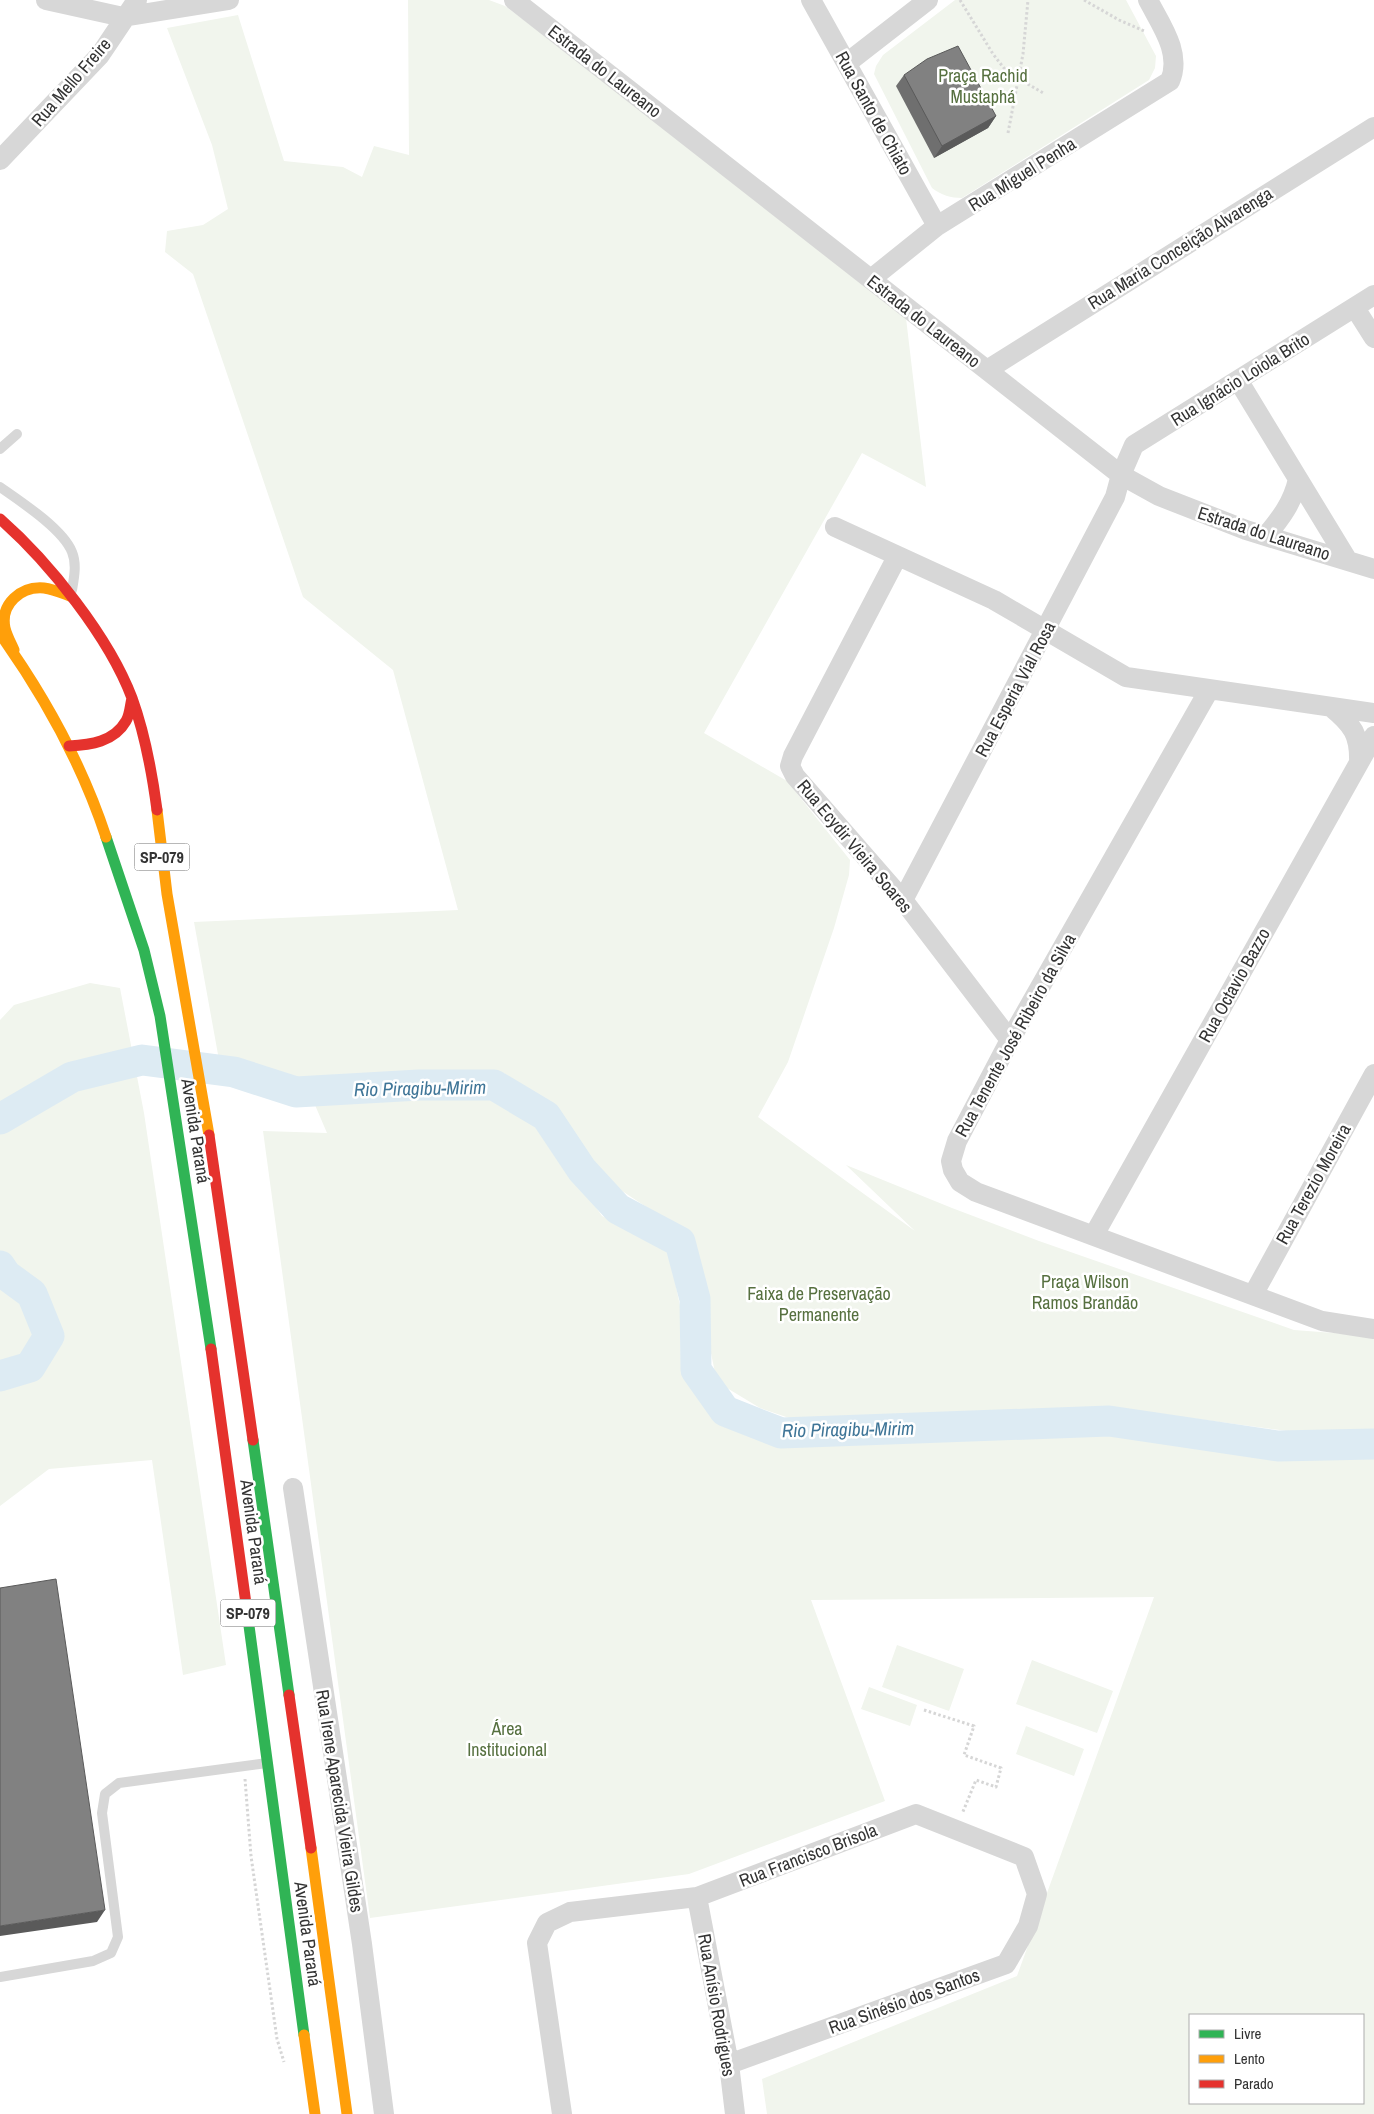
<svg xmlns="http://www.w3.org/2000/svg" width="1374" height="2114" viewBox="0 0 1374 2114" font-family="'Archivo Narrow',sans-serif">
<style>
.green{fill:#f1f5ed;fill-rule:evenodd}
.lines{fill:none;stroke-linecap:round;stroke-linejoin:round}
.river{stroke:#ddebf3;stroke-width:31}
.path{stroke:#d6d6d6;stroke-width:3;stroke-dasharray:2.5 2.5;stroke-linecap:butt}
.lane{stroke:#d7d7d7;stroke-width:10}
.street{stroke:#d7d7d7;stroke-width:20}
.fast{stroke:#30b455;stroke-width:11}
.slow{stroke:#ff9f0a;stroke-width:11}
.jam{stroke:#e5322d;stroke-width:11}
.wall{fill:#6f6f6f}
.shaded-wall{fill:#5a5a5a}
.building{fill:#818181;stroke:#5a5a5a}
.labels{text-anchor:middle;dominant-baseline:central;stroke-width:5;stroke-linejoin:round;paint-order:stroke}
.shield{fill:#fff;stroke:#707070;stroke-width:1}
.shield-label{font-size:16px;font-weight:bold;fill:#333}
.street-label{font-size:18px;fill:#333;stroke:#fff}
.park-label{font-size:18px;fill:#56703f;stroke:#fff}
.water-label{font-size:19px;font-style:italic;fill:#3f7597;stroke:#fff}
</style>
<rect width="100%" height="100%" fill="#fff"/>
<path class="green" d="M408,0H489L505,6L540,32L906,318L926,487L862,453L704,733L787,781L850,860L849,875L834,928L788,1062L758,1117L915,1231L846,1165L952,1208L1039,1241L1294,1330L1374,1336V1432L1322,1434L1295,1432L1123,1409L853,1417L798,1421L760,1408L717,1382L707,1334L692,1241L663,1218L610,1183L549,1108L504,1073L446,1072L299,1079L219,1060L194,922L458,910L393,670L303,597L193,274L165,252L167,231L203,225L228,209L212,145L167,28L238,15L284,161L343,167L362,177L374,146L409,155Z
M955,0H1126L1156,56L1155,68L1149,80L962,198C951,198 941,195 932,188L874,74L876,66L883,55Z
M90,983L120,988L144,1113L226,1665L183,1675L152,1460L49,1469L0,1506V1020L14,1005Z
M426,1095L494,1098L538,1125L602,1216L668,1247L680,1306L681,1371L712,1417L757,1438L794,1447L1110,1435L1300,1459H1374V2114H767L762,2079L1017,1976L1154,1597L811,1600L885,1801L689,1874L370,1918L263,1131L327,1133L312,1098ZM1190,2015H1363V2103H1190Z
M897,1645L964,1669L949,1711L882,1687Z
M1032,1660L1113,1691L1097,1733L1016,1704Z
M869,1687L917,1705L910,1726L861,1709Z
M1026,1726L1084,1749L1074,1776L1016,1754Z"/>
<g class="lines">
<path class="river" d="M0,1119L72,1077L142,1060L234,1072L296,1092L419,1085H494L546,1116L582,1170L618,1209L680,1242L695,1299L696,1370L725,1411L781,1433L1109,1421L1278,1446L1374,1444
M0,1266L6,1275L32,1294L49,1336L30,1367L0,1376"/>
<path class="path" d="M960,0L993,54L1007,72L1045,94
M1084,0L1119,20L1144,31
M1008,133L1023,54L1028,0
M924,1710L974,1726L964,1755L1001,1768L996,1787L976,1780L962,1814
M245,1779L251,1856L277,2039L284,2062"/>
<path class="lane" d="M0,449L17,434
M0,487C20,501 63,529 72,552C77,564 74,578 72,590
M0,1977L93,1961L111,1953L118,1937L102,1813L105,1794L119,1783L267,1763"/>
<path class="street" d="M46,0L123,17L229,0
M514,0L1121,475L1159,496L1246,530L1374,569
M811,0L937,226
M847,63L928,0
M0,160L100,55L137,0
M871,279L937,226L1170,81C1182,53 1161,25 1148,0
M1355,308L1374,338
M987,370L1374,127
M1238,380L1348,561
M835,527L994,600L1126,677L1374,713
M1266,536C1281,518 1293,502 1298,479
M897,557L793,756L790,766L795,776L903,900L1010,1040
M1209,690L1010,1040L957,1141L951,1161L953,1170L960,1182L976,1192L1322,1321L1374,1329
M1331,707C1353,725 1360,735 1359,763
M903,900L1115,497L1121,475L1134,445L1374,295
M1094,1235L1374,736
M1253,1295L1374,1074
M293,1488L362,1944L384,2114
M697,1897L729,2064L735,2114
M562,2114L537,1943L547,1923L570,1912L697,1897L916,1814L1024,1857L1037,1894L1028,1926L1006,1964L729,2064"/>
<path class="fast" d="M106,837L144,950L160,1016L211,1349
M253,1440L289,1695
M247,1611L304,2035"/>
<path class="slow" d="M0,634C45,697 82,764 106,837
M14,650C11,643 7,636 5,628C0,604 21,586 44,588C53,589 62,593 70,596
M157,810L167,894L209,1135
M311,1848L347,2114
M304,2035L315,2114"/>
<path class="jam" d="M0,519C49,562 109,637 132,698C145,734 152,772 157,810
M69,746C90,745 114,742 126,721C130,715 130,706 132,698
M209,1135L253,1440
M211,1349L247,1611
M289,1695L311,1848"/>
</g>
<path class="wall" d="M904,75L996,116L988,128L934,158L896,86Z"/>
<path class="shaded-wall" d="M996,116L988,128L934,158L942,146Z
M105,1910L97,1922L0,1936V1926Z"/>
<path class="building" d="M958,46L996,116L942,146L904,75L927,59Z
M56,1579L105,1910L0,1926V1588Z"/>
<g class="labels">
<g class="shield">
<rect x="134.5" y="843.5" width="55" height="27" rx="4"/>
<rect x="220.5" y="1599.5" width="55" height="27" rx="4"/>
</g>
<g class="shield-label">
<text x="162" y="857">SP-079</text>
<text x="248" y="1613">SP-079</text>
</g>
<g class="street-label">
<text transform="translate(605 71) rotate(38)">Estrada do Laureano</text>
<text transform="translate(71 82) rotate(-49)">Rua Mello Freire</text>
<text transform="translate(874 113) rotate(61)">Rua Santo de Chiato</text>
<text transform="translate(1022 174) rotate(-32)">Rua Miguel Penha</text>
<text transform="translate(1180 248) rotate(-32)">Rua Maria Conceição Alvarenga</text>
<text transform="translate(924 321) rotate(38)">Estrada do Laureano</text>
<text transform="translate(1240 379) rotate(-32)">Rua Ignácio Loiola Brito</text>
<text transform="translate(1264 533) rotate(18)">Estrada do Laureano</text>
<text transform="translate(1015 689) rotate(-62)">Rua Esperia Vial Rosa</text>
<text transform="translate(855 846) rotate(50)">Rua Ecydir Vieira Soares</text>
<text transform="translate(1234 985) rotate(-61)">Rua Octavio Bazzo</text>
<text transform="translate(1015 1035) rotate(-61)">Rua Tenente José Ribeiro da Silva</text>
<text transform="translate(196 1131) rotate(81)">Avenida Paraná</text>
<text transform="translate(1313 1184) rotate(-61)">Rua Terezio Moreira</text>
<text transform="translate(254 1532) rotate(82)">Avenida Paraná</text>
<text transform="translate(340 1801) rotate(81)">Rua Irene Aparecida Vieira Gildes</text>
<text transform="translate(808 1855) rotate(-21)">Rua Francisco Brisola</text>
<text transform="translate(308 1934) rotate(82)">Avenida Paraná</text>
<text transform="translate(904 2001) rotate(-20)">Rua Sinésio dos Santos</text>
<text transform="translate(717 2005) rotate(80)">Rua Anísio Rodrigues</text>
</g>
<g class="park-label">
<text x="983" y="75">Praça Rachid<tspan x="983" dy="21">Mustaphá</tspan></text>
<text x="1085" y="1281">Praça Wilson<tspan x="1085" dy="21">Ramos Brandão</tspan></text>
<text x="819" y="1293">Faixa de Preservação<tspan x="819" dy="21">Permanente</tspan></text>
<text x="507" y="1728">Área<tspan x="507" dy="21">Institucional</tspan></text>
</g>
<g class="water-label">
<text transform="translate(420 1088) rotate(-1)">Rio Piragibu-Mirim</text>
<text transform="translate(848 1429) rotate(-1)">Rio Piragibu-Mirim</text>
</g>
</g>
<rect x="1189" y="2014" width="175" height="90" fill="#ffffff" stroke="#adadad"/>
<rect x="1199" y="2030" width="25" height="8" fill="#30b455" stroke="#adadad"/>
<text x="1234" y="2039" font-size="15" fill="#333333">Livre</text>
<rect x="1199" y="2055" width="25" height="8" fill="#ff9f0a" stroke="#adadad"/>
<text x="1234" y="2064" font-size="15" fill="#333333">Lento</text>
<rect x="1199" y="2080" width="25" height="8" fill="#e5322d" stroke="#adadad"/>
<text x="1234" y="2089" font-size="15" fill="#333333">Parado</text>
</svg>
